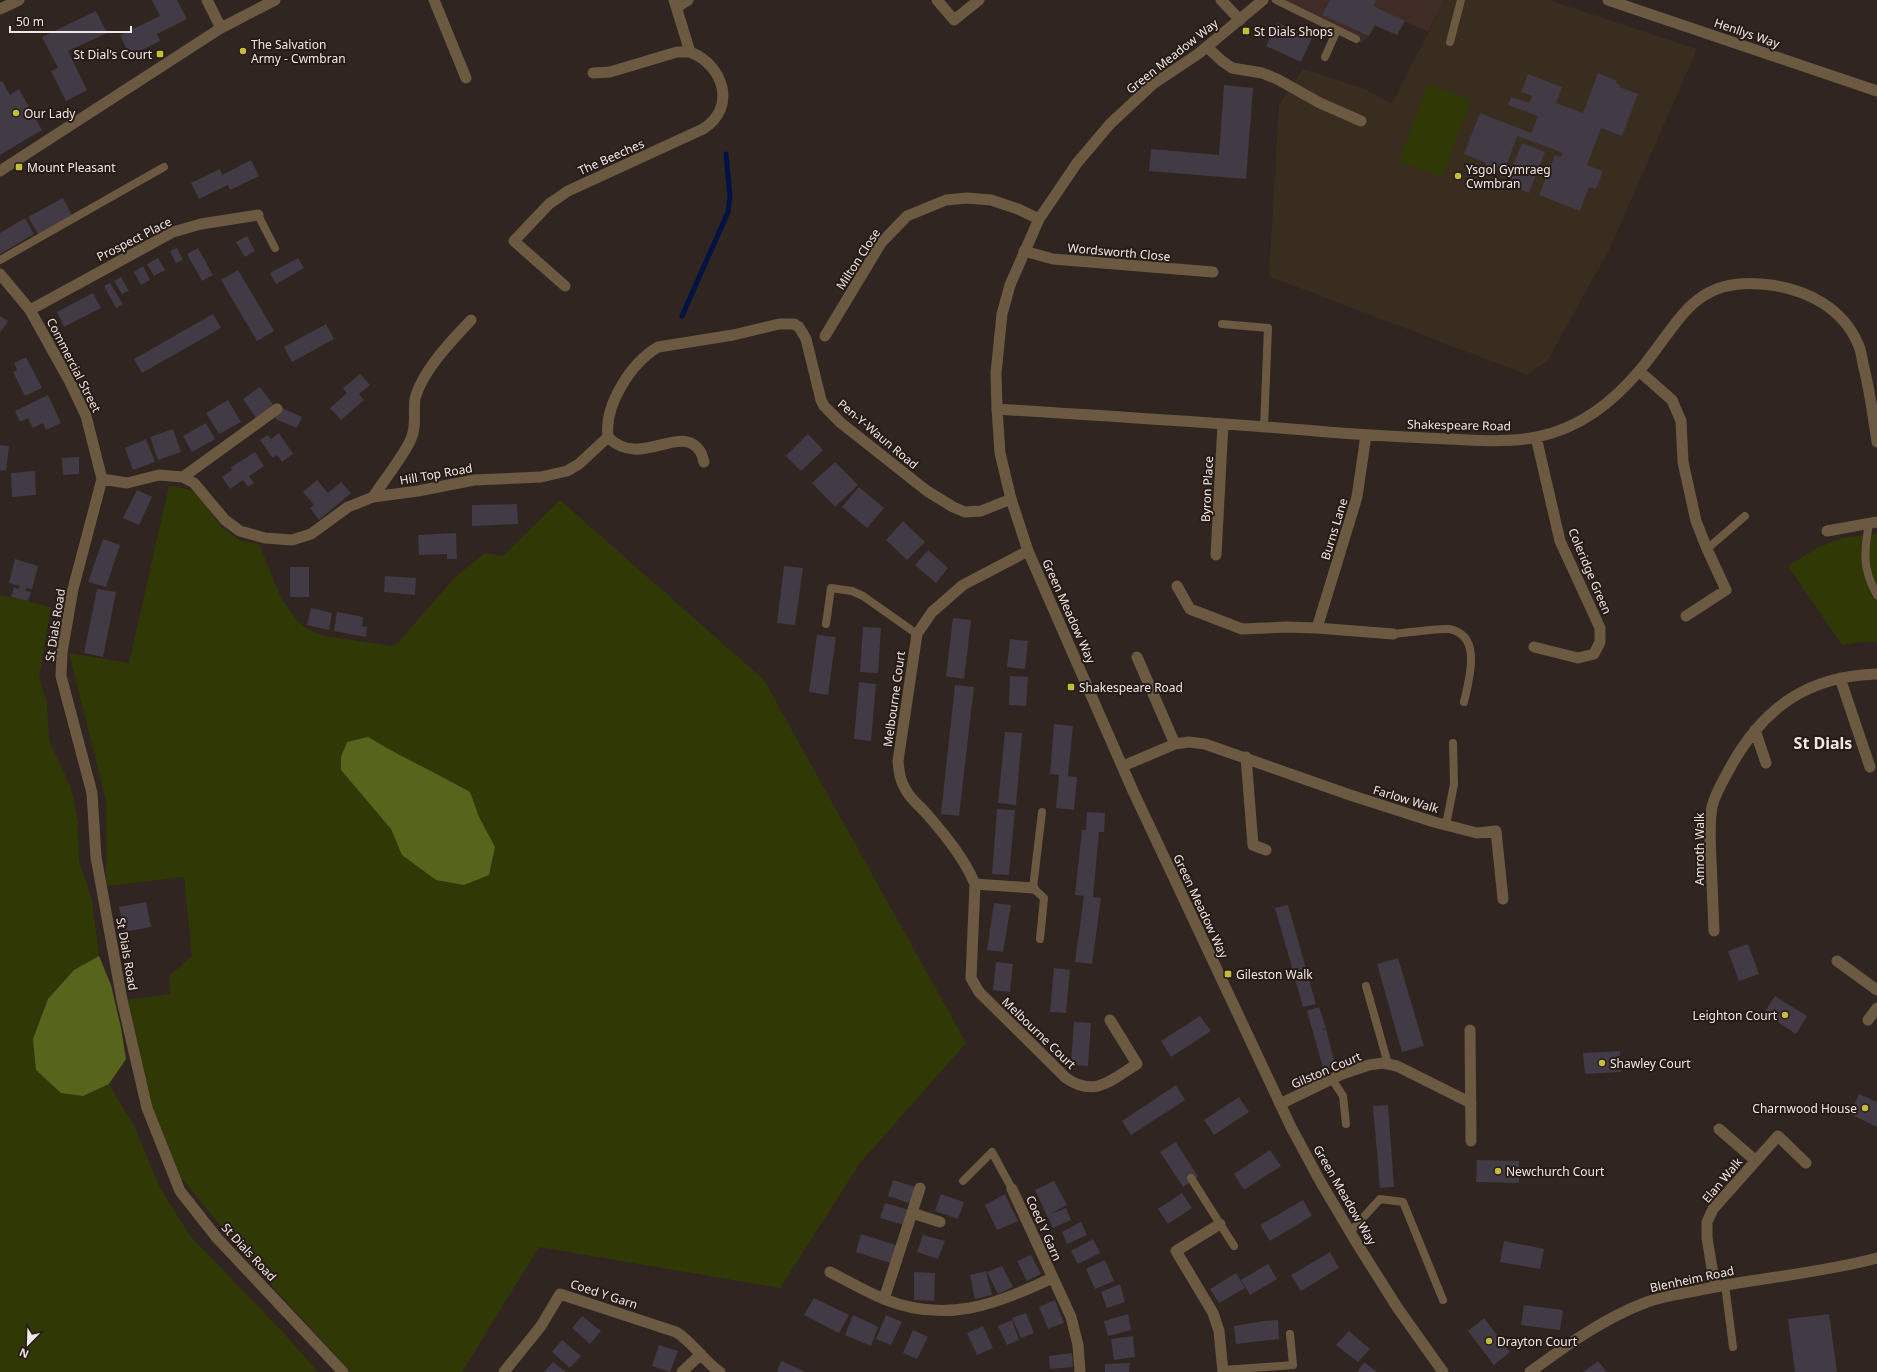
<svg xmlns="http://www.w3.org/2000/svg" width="1877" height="1372" viewBox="0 0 1877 1372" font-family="'Noto Sans',sans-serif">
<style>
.built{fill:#3f2c26}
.education{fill:#392d1f}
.green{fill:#303906}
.forest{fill:#56651b}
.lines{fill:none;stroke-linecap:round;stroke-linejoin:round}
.stream{stroke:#001344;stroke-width:5}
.building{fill:#423a44}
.service{stroke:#6b5a41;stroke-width:8}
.minor{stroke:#6b5a41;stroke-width:11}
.tertiary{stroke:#6b5a41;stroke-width:11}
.poi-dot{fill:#c2bd3f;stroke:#271b17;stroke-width:1.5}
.labels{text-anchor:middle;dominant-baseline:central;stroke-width:4;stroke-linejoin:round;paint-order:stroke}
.poi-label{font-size:12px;fill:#f1e8e5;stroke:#271b17;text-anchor:start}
.street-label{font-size:12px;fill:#f1e8e5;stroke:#271b17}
.district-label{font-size:16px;font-weight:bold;fill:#f1e8e5;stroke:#271b17}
</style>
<rect width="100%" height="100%" fill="#312521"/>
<path class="built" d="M1286,0H1445L1428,32L1405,21L1397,35L1375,26L1369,36L1361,43L1289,12Z"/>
<path class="education" d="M1445,0H1549L1697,49L1610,248L1548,360L1527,375L1269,276L1279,105L1303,69L1365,89L1392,103Z"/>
<path class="green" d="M1428,84L1471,100L1442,177L1399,161Z
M169,486L192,490L199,496L221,527L241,541L259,544L282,600L296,619L305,628L325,636L392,646L399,642L455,577L485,553L503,556L560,500L764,680L966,1043L860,1163L780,1288L539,1247L462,1372H351L252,1264L179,1175L162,1136L149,1097L126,1000L171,994L169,976L192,956L184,877L106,886V800L69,653L129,663Z
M1877,534V642H1863L1842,645L1788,566L1817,548L1842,538Z
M0,595L51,607L39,678L47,703L49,740L71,788L78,822L79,861L92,900L99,956L74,970L83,1096L109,1084L134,1126L161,1190L191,1237L280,1329L318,1372H0Z"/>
<path class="forest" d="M368,737C401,757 436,773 470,792L479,817L495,847L489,875L464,885L436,880L402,855L391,829L341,770V757L347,742Z
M99,956L111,985L121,1028L126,1059L109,1084L83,1096L61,1093L36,1070L33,1039L48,999L74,970Z"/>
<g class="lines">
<path class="stream" d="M682,316L728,212L730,197L726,154"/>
</g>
<path class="building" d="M152,0H177L187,19L157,34L160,41L130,56L120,35L160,16Z
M1330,0H1376L1373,6L1405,21L1397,35L1375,25L1369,36L1322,15Z
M96,11L107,33L68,51L87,90L66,101L51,71L58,68L42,37Z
M1277,23L1312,38L1301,62L1266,46Z
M1598,73L1617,81L1616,83L1620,85L1619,87L1638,94L1622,136L1601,128L1587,165L1603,171L1596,189L1589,187L1580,211L1539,195L1555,155L1561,157L1563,153L1517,136L1503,175L1484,168L1486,163L1464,154L1480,113L1531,133L1538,116L1508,105L1511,97L1529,103L1532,96L1521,92L1528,74L1562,87L1556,103L1583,113Z
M2,81L10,95L19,89L42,130L0,155V82Z
M1224,85L1253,88L1246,179L1149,171L1151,149L1219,155Z
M1522,143L1545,152L1529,193L1506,184Z
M251,160L259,176L230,190L228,185L199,199L191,183L220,169L222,175Z
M63,198L72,215L38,234L28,217Z
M25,218L34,234L0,254V233Z
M247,236L255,251L245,257L236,242Z
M177,248L183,260L176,263L170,251Z
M198,248L213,275L202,281L187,254Z
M158,258L165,270L154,276L147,264Z
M298,258L304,268L276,284L270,273Z
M143,266L150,280L141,285L134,272Z
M238,270L274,331L257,341L221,280Z
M121,277L129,291L122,294L114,281Z
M110,283L123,304L116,308L104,286Z
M93,293L101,308L64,327L57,312Z
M213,314L221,328L142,373L134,359Z
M0,316L8,321L0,333Z
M326,324L334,339L292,362L284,347Z
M26,357L42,388L25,396L13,372L17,370L14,363Z
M360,374L370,385L359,394L364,400L341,420L330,408L347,393L343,388Z
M260,387L274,406L256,418L243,399Z
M48,395L61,423L46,430L43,423L33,428L28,418L20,422L15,411Z
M228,400L241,422L219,434L206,413Z
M280,407L302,417L297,428L275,419Z
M206,423L215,439L192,452L183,436Z
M173,429L181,452L158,460L150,437Z
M279,433L293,454L282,462L277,455L273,458L260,440L268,435L271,439Z
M808,434L823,450L801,471L786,456Z
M146,439L155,462L133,470L125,448Z
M0,445L9,446L6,471L0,470Z
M255,452L264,466L249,476L254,483L248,487L243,480L230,489L222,477L232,470L230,468Z
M79,457V474L63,475L62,458Z
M835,462L858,485L835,507L812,483Z
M35,471L36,495L12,497L11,473Z
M317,480L328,493L341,482L351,493L319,520L310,508L314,505L303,492Z
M859,487L884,508L867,528L842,507Z
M137,490L152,497L139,525L123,518Z
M517,504L518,524L472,526V505Z
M903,521L925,542L907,560L886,540Z
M456,533L457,559H447V554L419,555L418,535Z
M103,539L120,545L106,587L88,582Z
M928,550L948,568L936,583L915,565Z
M15,559L38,566L32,589L26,588L25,591L31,592L28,601L11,597L14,587L18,589L20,586L9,583Z
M784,566L803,568L795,625L777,623Z
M290,567H309V597H290Z
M385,576L416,578L415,595L384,592Z
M97,589L116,592L103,657L84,653Z
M311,608L332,613L329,630L307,625Z
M337,612L363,617L362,626L367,627L366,637L334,631Z
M953,618L971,620L964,679L946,676Z
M863,627L881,628L878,673L860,672Z
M817,635L836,637L828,695L809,692Z
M1010,639L1028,641L1025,669L1007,667Z
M1010,676L1028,677L1026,706L1009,705Z
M859,682L876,684L871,741L854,739Z
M955,685L974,687L959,816L941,814Z
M1054,724L1073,726L1068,776L1077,777L1074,810L1056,808L1059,775L1050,774Z
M1005,732L1022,733L1016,805L998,803Z
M997,809L1015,810L1009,875L992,874Z
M1087,812L1105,813L1104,832H1099L1093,897L1101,898L1092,964L1075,962L1084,896L1075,895L1082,830H1086Z
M146,902L151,927L124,932L119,907Z
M994,903L1011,905L1003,952L987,950Z
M1288,905L1316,1004L1303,1007L1275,908Z
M1748,944L1759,974L1739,981L1728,951Z
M1398,958L1424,1046L1402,1052L1377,964Z
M996,962L1013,964L1010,992L993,990Z
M1054,968L1070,970L1066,1013L1050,1012Z
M1775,996L1807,1016L1796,1034L1764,1013Z
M1319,1007L1326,1028L1321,1030L1326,1029L1336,1068L1324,1071L1307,1011Z
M1200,1016L1211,1031L1171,1057L1161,1041Z
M1074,1022L1091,1023L1088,1066L1071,1065Z
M1620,1051L1621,1072L1585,1074L1583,1053Z
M1176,1085L1185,1100L1131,1135L1122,1121Z
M1859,1094L1877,1102V1127L1850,1114Z
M1239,1097L1249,1112L1214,1135L1204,1120Z
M1388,1105L1394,1187L1380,1188L1373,1106Z
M1176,1142L1198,1177L1183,1187L1160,1152Z
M1270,1150L1281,1166L1244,1190L1234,1174Z
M1477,1160L1519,1161V1183L1476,1182Z
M893,1180L918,1188L912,1204L888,1196Z
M1054,1181L1067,1205L1050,1214L1066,1208L1071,1220L1053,1228L1035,1190Z
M1182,1193L1192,1208L1168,1224L1158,1209Z
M941,1194L964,1202L958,1219L935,1211Z
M1005,1194L1018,1221L997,1230L985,1205Z
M1303,1200L1312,1216L1270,1241L1260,1225Z
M885,1203L909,1210L904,1225L880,1218Z
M1081,1222L1087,1235L1067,1244L1062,1232Z
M861,1234L899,1246L893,1264L856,1252Z
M923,1235L945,1241L938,1259L917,1252Z
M1093,1239L1100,1253L1078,1264L1071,1251Z
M1504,1241L1544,1249L1540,1269L1500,1262Z
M1330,1252L1339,1268L1301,1291L1291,1275Z
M1031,1255L1041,1274L1027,1281L1017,1261Z
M1105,1260L1114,1281L1095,1289L1086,1269Z
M1268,1264L1277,1279L1250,1295L1241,1280Z
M1002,1266L1013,1287L998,1294L987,1272Z
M986,1271L992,1295L975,1299L970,1275Z
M914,1272L935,1273L934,1301L914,1300Z
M1236,1273L1245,1288L1219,1303L1210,1289Z
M1120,1284L1125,1302L1107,1308L1101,1292Z
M814,1298L849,1315L839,1333L804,1315Z
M1055,1300L1064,1323L1048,1329L1039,1307Z
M1524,1305L1563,1310L1560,1330L1521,1325Z
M1026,1313L1034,1333L1021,1338L1012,1318Z
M1128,1314L1131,1330L1108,1336L1104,1321Z
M1829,1314L1837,1372H1795L1788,1319Z
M853,1315L878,1327L871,1346L845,1335Z
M886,1315L902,1322L891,1345L876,1339Z
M582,1316L601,1331L590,1344L572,1328Z
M1484,1318L1510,1352L1494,1365L1468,1331Z
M1012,1320L1019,1340L1007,1345L998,1326Z
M1278,1320L1279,1339L1236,1344L1234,1326L1264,1321Z
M983,1326L993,1348L977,1355L967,1333Z
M913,1330L928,1337L917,1359L903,1353Z
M1349,1331L1370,1349L1358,1362L1336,1345Z
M1133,1336L1135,1357L1114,1360L1111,1339Z
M562,1340L581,1356L570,1368L552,1352Z
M659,1345L678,1351L670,1372L652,1366Z
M1072,1353L1073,1367L1050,1369L1049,1356Z
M781,1361L806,1372H777Z
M1598,1361L1607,1372H1583Z
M553,1362L566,1372H544Z
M1364,1362L1377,1372H1357Z
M1130,1363L1129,1372H1105V1364Z"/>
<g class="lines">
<path class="service" d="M1276,0L1356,39
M1450,42L1461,0
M1325,57L1337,30
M258,215L275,248
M0,260L164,167
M1222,324L1268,328L1264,427
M1869,523C1864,553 1862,568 1877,595
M1707,549L1745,516
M826,624L831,588L852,591L863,596L917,634
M1393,634C1406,633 1438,628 1449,629C1483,635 1469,680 1464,702
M1446,825L1454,784L1453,743
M1040,939L1044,898L1033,888L1042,812
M1366,986L1388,1064
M1332,1079L1343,1096L1346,1124
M1191,1178L1234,1246
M963,1181L992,1152L1012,1189
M1350,1232L1380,1199L1403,1202L1443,1300
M1725,1285L1733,1347
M1223,1370L1293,1365L1290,1334"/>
<path class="minor" d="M207,0L221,28
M434,0L466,78
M937,0L954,20L979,0
M1221,0L1240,20
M677,7L688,0
M0,9L19,0
M1207,47L1222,61L1232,68L1262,73L1277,79L1320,103L1361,121
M593,73L610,72L677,52H690L674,0
M0,171L221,28L275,0
M1024,251L1053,259L1213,272
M0,274L30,310L70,382L86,416L102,479L73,589L62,652L61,676L92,793L96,857L122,1000L147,1108L180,1191L217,1238L343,1372
M565,286L514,241L549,204L568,191L703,129C737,108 724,65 690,52
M30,310L173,232L201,224L258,215
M825,336L881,243L907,216L946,200L967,198L991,200L1018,209L1039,219
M1639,371L1672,400L1681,421L1683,462L1696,521L1707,549L1726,590L1686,616
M997,409C1103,416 1210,422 1316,431C1360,435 1404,437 1448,439C1477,440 1508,443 1537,437C1580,428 1612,403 1640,370C1682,320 1693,274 1771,285C1807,290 1843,308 1858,344C1861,350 1862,358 1863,364C1870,390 1873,416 1877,442
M608,437C604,405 631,363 658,347L733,335L779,324H794L799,327L806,339L821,400L824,406L841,423L927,491L953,507L965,512L981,511L1011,499
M608,437C640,470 680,422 700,451C702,454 703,459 704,462
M183,477L277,409
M102,479L127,483L159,475L183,477L194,483L225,520L240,531L265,538L292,540L311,534L348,507L373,497L418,491L474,480L541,477L567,471L579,464L608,437
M373,497C384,480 403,457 411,439C417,426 413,412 415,399C422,371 452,340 471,320
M1827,531L1877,522
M1028,551L963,585L932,612L917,634L898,761C899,772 900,781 906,790C910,799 920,806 926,813C945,835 964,858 975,884L971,978L979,992L1066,1078C1095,1098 1111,1080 1137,1064L1110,1020
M1216,555L1223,424
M1177,586L1190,609L1242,629L1286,627L1317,628L1357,497L1366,435
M1317,628L1393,634
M1534,647L1578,658L1594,654L1600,642V628L1560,541L1536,437
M1137,657L1175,744
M1840,678L1870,767
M1755,730L1766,763
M1246,757L1253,845L1266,850
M1123,766L1175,744L1189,742L1205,744L1350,795L1434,822L1477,833L1496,831L1503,899
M975,884L1033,888
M1714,931C1713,907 1712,883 1711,859C1710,841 1709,824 1712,807C1715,793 1725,778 1731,766C1764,707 1808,676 1877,674
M1837,961L1877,990
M1868,1020L1877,1008
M1470,1030L1471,1141
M1280,1104L1342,1074L1369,1065L1383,1063L1397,1066L1471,1103
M1719,1129L1756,1161
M1012,1189L1071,1317L1078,1345L1080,1372
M912,1213L940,1222
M1220,1224L1176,1251L1213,1313L1219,1331L1223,1372
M830,1272C848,1281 866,1292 884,1299C945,1324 996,1305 1052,1278
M1715,1286L1707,1238V1222L1713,1209L1778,1136L1806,1163
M884,1299L920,1188
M504,1372L541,1326L560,1294L676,1332C693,1342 703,1361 720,1372
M682,1372L701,1354
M1530,1372C1567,1345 1604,1318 1647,1302C1662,1297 1679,1294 1695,1291C1755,1278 1817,1274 1877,1258"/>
<path class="tertiary" d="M1263,0L1198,54L1153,84L1110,124L1077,163L1039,219L1010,285L1002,314L996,373L997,409L1000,453L1011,499L1028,551L1133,791L1291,1127L1320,1181L1356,1242L1397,1307L1443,1372
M1608,0L1877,91"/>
</g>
<g class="poi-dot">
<rect x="1242" y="27" width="8" height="8" rx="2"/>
<circle cx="243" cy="51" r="4"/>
<rect x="156" y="50" width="8" height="8" rx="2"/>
<circle cx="16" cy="113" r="4"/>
<rect x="15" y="163" width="8" height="8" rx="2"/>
<circle cx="1458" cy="176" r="4"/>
<rect x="1067" y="683" width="8" height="8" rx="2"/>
<rect x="1224" y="970" width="8" height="8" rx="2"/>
<circle cx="1785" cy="1015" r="4"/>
<circle cx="1602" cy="1063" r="4"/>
<circle cx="1865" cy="1108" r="4"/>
<circle cx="1498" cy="1171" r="4"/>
<circle cx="1489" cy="1341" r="4"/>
</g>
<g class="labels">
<g class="poi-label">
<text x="1254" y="31">St Dials Shops</text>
<text x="251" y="44">The Salvation<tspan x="251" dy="14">Army - Cwmbran</tspan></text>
<text x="152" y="54" text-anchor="end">St Dial's Court</text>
<text x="24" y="113">Our Lady</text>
<text x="27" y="167">Mount Pleasant</text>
<text x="1466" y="169">Ysgol Gymraeg<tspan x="1466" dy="14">Cwmbran</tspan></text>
<text x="1079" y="687">Shakespeare Road</text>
<text x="1236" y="974">Gileston Walk</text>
<text x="1777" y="1015" text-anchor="end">Leighton Court</text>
<text x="1610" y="1063">Shawley Court</text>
<text x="1857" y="1108" text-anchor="end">Charnwood House</text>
<text x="1506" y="1171">Newchurch Court</text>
<text x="1497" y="1341">Drayton Court</text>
</g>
<g class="street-label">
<text transform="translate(1747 33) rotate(19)">Henllys Way</text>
<text transform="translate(1172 56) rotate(-38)">Green Meadow Way</text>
<text transform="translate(611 157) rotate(-24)">The Beeches</text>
<text transform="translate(134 239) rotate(-27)">Prospect Place</text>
<text transform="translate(1119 252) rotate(5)">Wordsworth Close</text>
<text transform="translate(858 259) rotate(-57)">Milton Close</text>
<text transform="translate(74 365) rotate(63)">Commercial Street</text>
<text transform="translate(1459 425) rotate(1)">Shakespeare Road</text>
<text transform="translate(878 434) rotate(40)">Pen-Y-Waun Road</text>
<text transform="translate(436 474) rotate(-10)">Hill Top Road</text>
<text transform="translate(1207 489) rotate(-87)">Byron Place</text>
<text transform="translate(1334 529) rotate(-73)">Burns Lane</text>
<text transform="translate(1590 571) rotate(67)">Coleridge Green</text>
<text transform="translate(1069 611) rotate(66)">Green Meadow Way</text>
<text transform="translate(55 625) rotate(-81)">St Dials Road</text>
<text transform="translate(894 699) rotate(-82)">Melbourne Court</text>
<text transform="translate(1406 799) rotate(17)">Farlow Walk</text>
<text transform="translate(1699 849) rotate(-90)">Amroth Walk</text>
<text transform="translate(1201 906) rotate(65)">Green Meadow Way</text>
<text transform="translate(127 954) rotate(80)">St Dials Road</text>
<text transform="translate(1039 1033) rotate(44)">Melbourne Court</text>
<text transform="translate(1326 1070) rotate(-23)">Gilston Court</text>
<text transform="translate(1722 1180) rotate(-50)">Elan Walk</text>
<text transform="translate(1345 1195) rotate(60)">Green Meadow Way</text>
<text transform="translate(1044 1228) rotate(66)">Coed Y Garn</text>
<text transform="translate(249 1252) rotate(47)">St Dials Road</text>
<text transform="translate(1692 1279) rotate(-12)">Blenheim Road</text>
<text transform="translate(604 1294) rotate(18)">Coed Y Garn</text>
</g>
<g class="district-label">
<text x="1823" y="743">St Dials</text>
</g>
</g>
<g transform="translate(28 1344) rotate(203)" stroke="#271b17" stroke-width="3" paint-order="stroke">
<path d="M0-3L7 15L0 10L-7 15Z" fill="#f1e8e5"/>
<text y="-6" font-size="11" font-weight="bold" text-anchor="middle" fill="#f1e8e5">N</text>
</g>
<path d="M10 26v6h121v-6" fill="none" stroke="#f1e8e5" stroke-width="2"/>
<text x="16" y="26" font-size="12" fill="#f1e8e5" stroke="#271b17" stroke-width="3" paint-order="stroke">50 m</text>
</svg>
